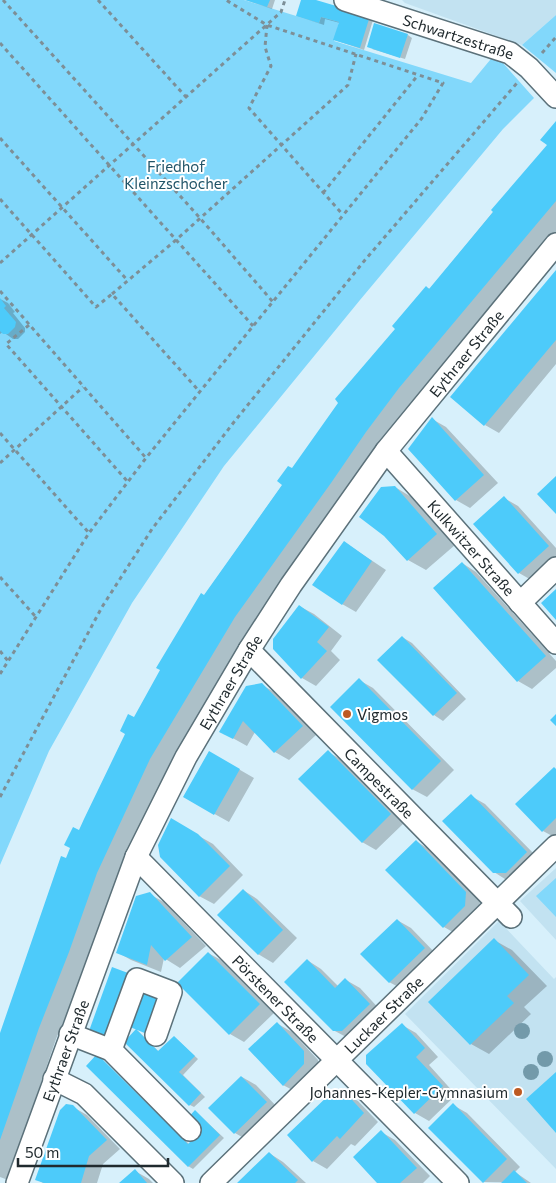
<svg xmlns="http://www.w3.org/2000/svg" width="556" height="1183" viewBox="0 0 556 1183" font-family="Commissioner,sans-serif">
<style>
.built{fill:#c2e2f1}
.green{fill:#82d8fb}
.shadow{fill:#0003}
.building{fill:#4dcbfa}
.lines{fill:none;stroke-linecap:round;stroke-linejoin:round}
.minor-casing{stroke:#5b717a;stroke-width:24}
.path{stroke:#7d8f97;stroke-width:3;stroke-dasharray:4 4;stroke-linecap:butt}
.minor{stroke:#fff;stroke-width:21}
.tree{fill:#739aaa}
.poi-dot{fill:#bd5a22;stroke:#fff;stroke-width:2}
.labels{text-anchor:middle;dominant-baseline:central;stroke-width:4;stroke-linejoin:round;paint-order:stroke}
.street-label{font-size:15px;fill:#202a2e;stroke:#fff}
.park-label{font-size:15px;fill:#215468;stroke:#fff}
.poi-label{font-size:15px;fill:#202a2e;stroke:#fff;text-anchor:start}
</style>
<rect width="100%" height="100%" fill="#d7f0fb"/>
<path class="built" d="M402,0H556V15L522,45L405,3Z
M556,868V940L520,901Z
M499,921L554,979L556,977V1169L405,1014Z"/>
<path class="green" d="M0,0H244L319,23L321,17L339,22L334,41L471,83L495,54L534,98L503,129L360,300L224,466L132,603L49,751L0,865Z
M556,15V73L522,45Z
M556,878V917L536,896Z"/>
<path class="shadow" d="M246,0H275L272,9Z
M303,0H312L373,20L364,50L335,40L340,23L325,19L324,25L297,16Z
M408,35L412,38L405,59L372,49Z
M556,123V233L417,398L253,628L167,770L115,883L73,999L56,1039L8,1180L0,1177V1039L66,860L135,718L204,596L293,470L426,287L430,289L548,145Z
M556,272V364L499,433L485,425Z
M0,299L8,303L15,312L13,313L25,328V332L18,339H13L3,332L0,334Z
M432,419L446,427L498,483L470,508L456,500Z
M395,487L413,498L455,545L426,570L408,560Z
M504,498L518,506L556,548V560L533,581L519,573Z
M344,542L386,570L356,612L342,604Z
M462,563L476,572L556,661V668L532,689L518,681Z
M299,606L314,614L342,636L331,651L340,660L316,686L302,678L274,649Z
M402,637L412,643L466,699L443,721L434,715Z
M359,680L373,688L454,770L427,797L412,789Z
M262,685L276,693L316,735L289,760L275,752L255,732L247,746L220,731Z
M209,752L254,778L229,822L184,797Z
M328,752L342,760L404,823L376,850L362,842Z
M556,770V838L543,831Z
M471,796L485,804L541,861L508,881L494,872Z
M171,820L213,844L243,875L214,904L199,896Z
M416,841L430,850L480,901L479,914L458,935L444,927L387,870Z
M243,890L257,899L297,938L273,963L258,954Z
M149,894L164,902L206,946L180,968L164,958L161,972L131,960L117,952Z
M397,920L411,928L439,957L404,990L389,982Z
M494,940L512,950L547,986L524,1007L531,1014L489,1054L471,1044Z
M208,953L223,961L274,1013L244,1042L230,1034L179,983Z
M307,960L321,969L338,986L346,980L360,988L383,1013L348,1038L333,1030Z
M278,1024L292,1032L318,1060V1072L298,1093L283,1085Z
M402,1025L416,1033L438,1057L429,1065L456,1095L429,1121L415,1113L367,1064Z
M137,1030L159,1052L174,1037L198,1059L183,1075L205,1097L194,1107L190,1105Z
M98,1056L189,1144L202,1132L196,1112L224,1138L193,1169L188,1166Z
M242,1077L256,1085L280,1110L249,1141L235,1133Z
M343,1093L358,1101L378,1122L355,1146L351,1144L327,1169L313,1161Z
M453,1105L467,1113L520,1167L515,1172L531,1183L483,1182Z
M73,1107L87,1115L120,1149L103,1164L97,1183H43L37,1179Z
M381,1132L395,1140L430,1176L423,1183H379Z
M269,1153L283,1162L306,1183H239Z
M135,1171L149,1179L153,1183H121Z"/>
<path class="building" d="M245,0H270L267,7Z
M301,0H316L370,16L360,48L333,40L339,22L321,17L319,23L296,16Z
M374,23L408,34L400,58L367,47Z
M556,121V201L399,388L366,432L331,483L235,617L150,759L97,873L69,952L39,1028L0,1140V1033L61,856L66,858L70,848L64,845L73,827L79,830L84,819L125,734L120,731L128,714L134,717L160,670L156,668L201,593L204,595L282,485L277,481L288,466L292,468L338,403L335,399L395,329L392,326L426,286L429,289L493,212L491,210L547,145L540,140Z
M556,270V340L484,426L450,397Z
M0,298L6,306L4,308L16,322L15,327L8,334H3L0,331Z
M432,417L484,475L455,501L408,449Z
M556,476V514L537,494Z
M395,486L437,534L407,561L384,536L359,517L381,487Z
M504,496L549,546L518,574L473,524Z
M344,541L372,561L342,605L312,585Z
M462,562L546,656L517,682L433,588Z
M556,589V620L541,603Z
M299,605L329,627L317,642L327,651L301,679L273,649V639Z
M402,636L457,693L433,716L377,660Z
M359,678L441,761L412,790L330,707Z
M262,683L303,726L274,753L243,721L233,739L219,732L246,686Z
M556,714V726L550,720Z
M328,750L391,814L362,843L298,779Z
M209,751L240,769L214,815L183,797Z
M554,767L556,769V818L542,832L515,804Z
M471,794L527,852L506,873H493L442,821Z
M171,818L198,834L230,866L199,897L160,857L158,845Z
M416,840L466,892L465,906L443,928L385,870Z
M243,889L283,930L258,955L217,915Z
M150,892L192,937L165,961L151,945L147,965L116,953L136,896Z
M397,919L425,948L389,983L360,954Z
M494,938L529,975L507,996L514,1003L470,1045L428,1002Z
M208,952L260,1004L229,1035L177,983Z
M307,959L335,988L345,978L370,1004L342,1031H333L284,982Z
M112,967L128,973L105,1037L89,1031Z
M145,988L162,995L147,1034L130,1027Z
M277,1022L304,1051V1064L283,1086L248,1049Z
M402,1023L425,1048L416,1057L443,1086L414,1114L366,1064V1055Z
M136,1029L158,1051L174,1036L195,1056L179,1072L201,1093L189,1106L124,1042Z
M97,1054L188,1144L200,1132L187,1119L195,1110L220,1135L188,1167L86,1066Z
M556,1072V1133L526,1099Z
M241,1076L267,1102L234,1134L208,1108Z
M344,1091L364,1113L340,1139L337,1136L312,1162L287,1135L332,1092Z
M453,1103L507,1159L483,1183L428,1128Z
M66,1104L73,1105L107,1140L89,1156L81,1183H44L35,1180L60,1110Z
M381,1130L417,1168L400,1183H377L353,1157Z
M269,1152L298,1180L295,1183H237Z
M135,1169L147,1183H119Z
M514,1170L527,1183H501Z"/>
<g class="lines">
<defs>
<g id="minor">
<path id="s1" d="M345,0L510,53L529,68L556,97"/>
<path id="s2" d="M386,451L556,643"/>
<path d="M520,603L556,568"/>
<path id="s3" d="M249,650L511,917"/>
<path id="s4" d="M136,857L458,1183"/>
<path d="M70,1034L111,1050L190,1130"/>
<path d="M111,1050L137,979L171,992L156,1035"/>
<path d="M54,1079L84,1094L173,1183"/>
<path id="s5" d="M17,1183L136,857L186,757L249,650L291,585L386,451L556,244"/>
<path id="s6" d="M211,1183L556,846"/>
</g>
</defs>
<use href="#minor" class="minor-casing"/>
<path class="path" d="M3,0L200,218L273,302
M98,0L186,97
M267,25L265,47L271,66L249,108L343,215
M0,43L253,326
M542,53L556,37
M0,138L128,281
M323,193L418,75
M0,199L96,307L112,294L200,392
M0,263L281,12L285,0
M0,291L146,458
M112,294L176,240L348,85L356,54
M29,325L6,344L128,482
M0,433L89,533
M0,463L83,387
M0,577L36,617
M0,651L8,661
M0,674L89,533L146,458L422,118L443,83L267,25L226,0
M0,797L102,607L152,529L234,422L365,260L517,83"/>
<use href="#minor" class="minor"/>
</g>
<g class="tree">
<circle cx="522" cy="1031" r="8"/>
<circle cx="545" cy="1059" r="8"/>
<circle cx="531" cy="1072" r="8"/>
</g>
<g class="poi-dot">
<circle cx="347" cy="714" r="5"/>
<circle cx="518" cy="1092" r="5"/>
</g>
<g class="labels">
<g class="street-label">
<text stroke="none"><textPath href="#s1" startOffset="119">Schwartzestraße</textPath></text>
<text stroke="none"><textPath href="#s5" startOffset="951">Eythraer Straße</textPath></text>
<text stroke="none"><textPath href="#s2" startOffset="129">Kulkwitzer Straße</textPath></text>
<text stroke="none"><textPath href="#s5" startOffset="546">Eythraer Straße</textPath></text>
<text stroke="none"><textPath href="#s3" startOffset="186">Campestraße</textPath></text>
<text stroke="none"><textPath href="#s4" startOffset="199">Pörstener Straße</textPath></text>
<text stroke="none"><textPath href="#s6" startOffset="241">Luckaer Straße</textPath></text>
<text stroke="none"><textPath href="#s5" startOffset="141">Eythraer Straße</textPath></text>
</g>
<g class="park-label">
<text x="176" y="166">Friedhof<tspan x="176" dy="17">Kleinzschocher</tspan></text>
</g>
<g class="poi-label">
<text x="357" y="714">Vigmos</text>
<text x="508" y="1092" text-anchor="end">Johannes-Kepler-Gymnasium</text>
</g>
</g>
<path d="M18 1158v8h150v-8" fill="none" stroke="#202a2e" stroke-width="2.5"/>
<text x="25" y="1158" font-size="15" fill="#202a2e" stroke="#ffffff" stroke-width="4" paint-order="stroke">50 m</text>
</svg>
